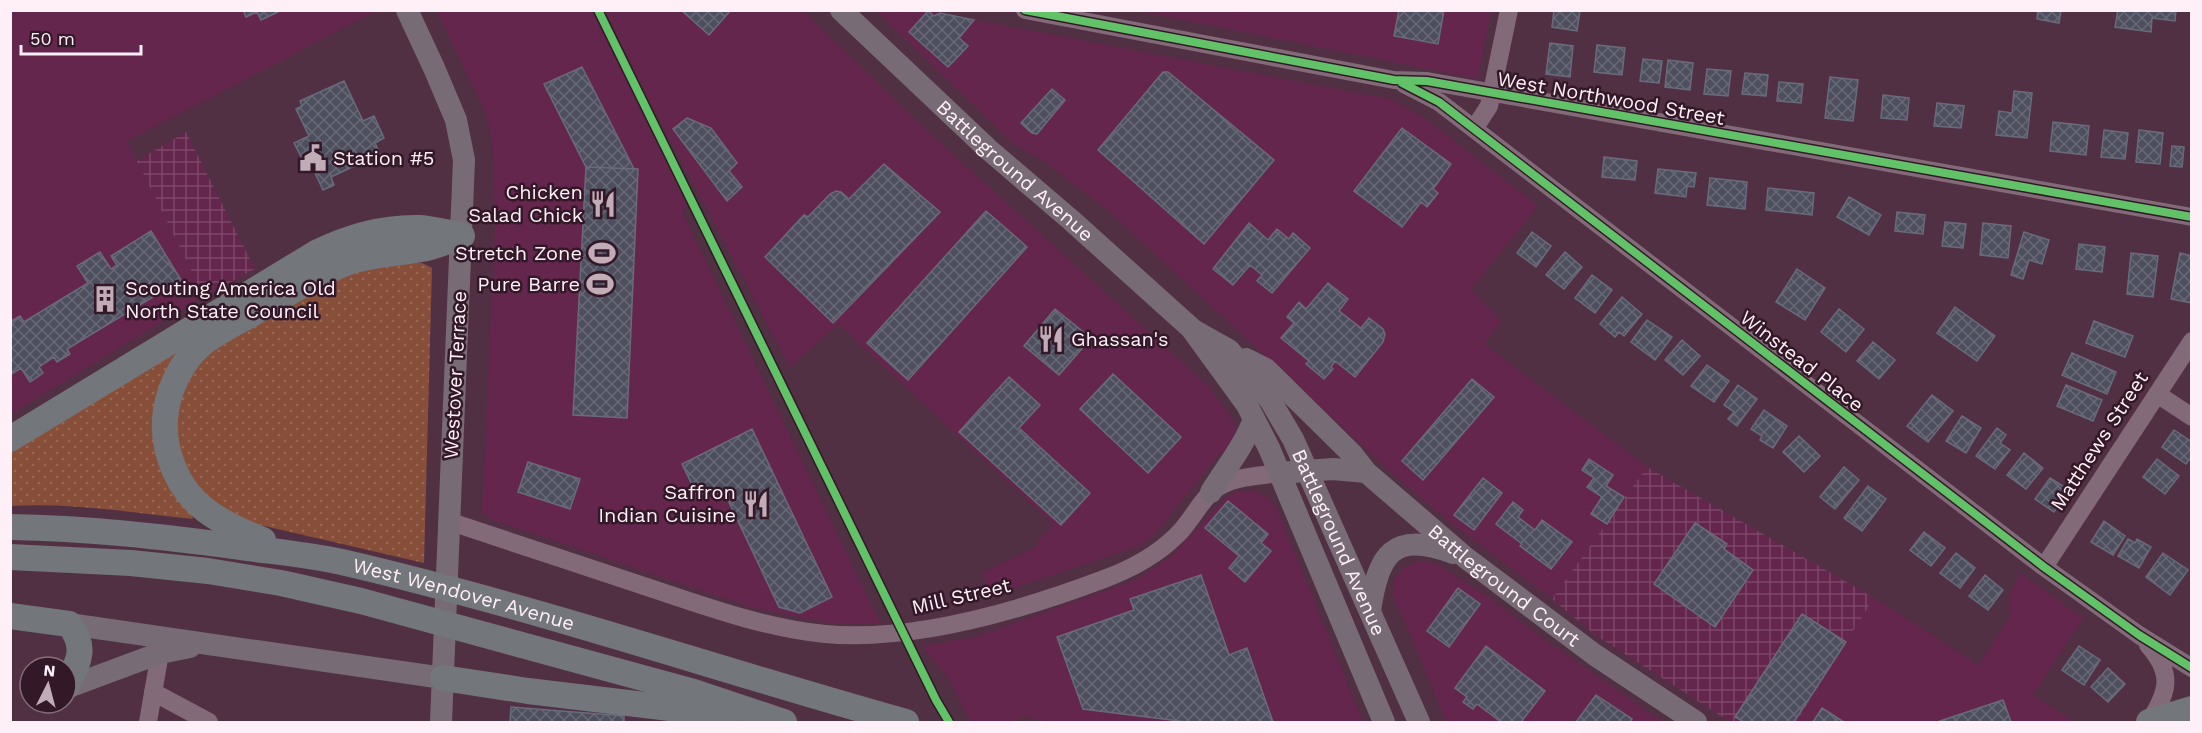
<svg xmlns="http://www.w3.org/2000/svg" width="2202" height="733" viewBox="0 0 2202 733" font-family="'Work Sans',sans-serif">
<style>
.built{fill:#65264d}
.industrial{fill:url(#industrial-grid)}
.grass{fill:url(#grass-dots)}
.building{fill:url(#building-cross-hatch);stroke:#696b7b;stroke-width:1.5}
.lines{fill:none;stroke-linecap:round;stroke-linejoin:round}
.minor{stroke:#836a79;stroke-width:18}
.major{stroke:#776c75;stroke-width:22}
.highway{stroke:#73767a;stroke-width:26}
.cycleway-casing{stroke:#331928;stroke-width:11}
.cycleway{stroke:#61c268;stroke-width:8}
.labels{text-anchor:middle;dominant-baseline:central;stroke-width:5;stroke-linejoin:round;paint-order:stroke}
.street-label{font-size:20px;fill:#ffeff7;stroke:#331928}
.poi-label{font-size:20px;fill:#ffeff7;stroke:#331928;text-anchor:end}
</style>
<defs>
<pattern id="industrial-grid" width="8" height="8" patternUnits="userSpaceOnUse" patternTransform="scale(1.5)"><rect width="8" height="8" fill="#65264d"/><path d="M0 4h8M4 0v8" fill="none" stroke="#7c4667"/></pattern>
<pattern id="grass-dots" width="8" height="8" patternUnits="userSpaceOnUse" patternTransform="scale(1.5)"><rect width="8" height="8" fill="#874f39"/><path d="M2 2h.1M6 6h.1" fill="none" stroke="#996956" stroke-width="1.8" stroke-linecap="round"/></pattern>
<pattern id="building-cross-hatch" width="8" height="8" patternUnits="userSpaceOnUse" patternTransform="scale(1.5)"><rect width="8" height="8" fill="#4d4f5e"/><path d="M0 0l8 8M0 8l8-8" fill="none" stroke="#686976"/></pattern>
</defs>
<rect width="100%" height="100%" fill="#513044"/>
<path class="built" d="M11,11H376L127,141L204,296L11,414Z
M437,11H595L688,201L683,214L880,623H831L754,608L493,520L482,513L495,226L493,157L490,129L485,112Z
M605,11H803L933,136L1205,383L1229,414L1235,426L1234,440L1231,446L1220,453L1154,535L1136,547L990,596L983,572L1038,546V541L1053,524L838,324L790,367L653,108Z
M876,11H928L1390,99L1427,120L1538,206L1471,289L1501,321L1484,344L1647,467L1552,599L1451,523L1392,473L1105,208L1041,159L1015,145Z
M1138,11H1491L1478,79Z
M1248,491L1257,492L1268,498L1276,507L1363,722H1050L1023,717L1007,722L970,721L948,677L922,646L975,637L1125,584L1144,575L1172,556L1226,497L1236,492Z
M1428,561L1439,565L1490,598L1545,640L1663,722H1447L1393,594V585L1397,576L1405,567L1416,562Z
M2020,573L2083,618L2033,695L2073,722H1796L1874,598L1979,665L2010,617V594Z"/>
<path class="industrial" d="M186,132L255,269L204,296L137,161Z
M1647,467L1874,598L1796,722H1730L1594,634L1552,599Z"/>
<path class="grass" d="M411,262L422,263L432,268L424,563L256,524L229,514L207,498L192,481L181,459L174,433L184,384L212,348L352,271Z
M190,337L165,379L193,519C133,513 71,502 11,506V448Z"/>
<path class="building" d="M243,10H282L261,20L257,12L246,17Z
M681,10H731L709,35Z
M1399,10H1444L1438,44L1394,36Z
M1554,10H1580L1577,31L1552,27Z
M2038,10H2061L2059,23L2037,19Z
M2118,10H2176L2175,21L2152,18L2151,32L2115,27Z
M928,11L934,16L940,13L974,20L959,38L968,46L948,67L909,32Z
M1550,43L1573,46L1570,77L1546,74Z
M1597,45L1625,48L1622,75L1594,72Z
M1643,59L1662,61L1659,83L1640,81Z
M1668,60L1693,63L1690,90L1665,87Z
M582,67L634,169L586,167L544,84Z
M1707,69L1731,71L1728,96L1704,94Z
M1163,72H1168L1274,160L1204,244L1098,150Z
M1745,73L1768,75L1766,96L1742,94Z
M1830,77L1858,80L1853,121L1825,118Z
M344,81L363,121L374,116L384,138L375,143L380,154L331,177L334,185L323,190L309,160L304,162L294,143L309,136L296,109L302,106L300,101Z
M1779,82L1803,84L1801,103L1777,101Z
M1052,89L1065,100L1037,134L1032,133L1021,123Z
M2014,91L2032,93L2027,138L1996,135L1999,111L2012,113Z
M1883,95L1909,98L1907,120L1881,118Z
M1937,103L1964,106L1961,128L1934,126Z
M687,118L711,128L737,163L729,171L742,187L727,201L673,129Z
M2053,122L2089,126L2086,155L2050,151Z
M1402,128L1451,164L1433,189L1438,193L1427,207L1421,202L1402,227L1354,191Z
M2104,130L2128,133L2125,159L2101,157Z
M2139,130L2163,133L2160,164L2136,162Z
M2172,146L2184,147L2182,167L2170,166Z
M1604,157L1637,161L1635,180L1602,177Z
M884,164L940,212L833,323L765,257L804,215L808,217L830,194L836,191L841,192L849,199Z
M586,167L638,169L627,418L573,415Z
M1658,169L1696,173L1694,187L1687,186L1686,197L1655,193Z
M1710,178L1747,182L1745,209L1707,205Z
M1768,188L1814,193L1812,215L1766,210Z
M1849,197L1881,215L1869,235L1837,217Z
M986,211L1027,247L908,380L867,343Z
M1897,212L1925,215L1923,234L1895,231Z
M1945,222L1966,224L1963,248L1942,246Z
M1249,223L1268,240L1277,229L1289,239L1293,233L1310,248L1272,293L1257,281L1262,275L1250,265L1233,285L1213,269Z
M1983,223L2011,226L2008,258L1980,255Z
M151,231L181,280L67,349L70,354L57,362L54,357L39,367L43,373L30,382L21,368L10,375V322L20,316L24,322L88,283L77,266L100,252L111,269L117,265L111,256Z
M1532,232L1551,246L1536,267L1517,253Z
M2024,232L2049,240L2042,264L2029,260L2023,279L2011,275Z
M2079,244L2105,247L2102,272L2076,269Z
M1565,252L1582,267L1564,289L1546,275Z
M2131,253L2158,256L2153,297L2127,294Z
M2180,253L2192,256V303L2171,299Z
M1797,269L1825,288L1805,320L1776,302Z
M1592,275L1612,290L1595,313L1575,298Z
M1328,283L1348,299L1339,311L1361,328L1369,318L1383,329L1385,334L1383,342L1355,377L1335,361L1331,367L1333,369L1324,379L1306,364L1309,361L1281,338L1294,323L1287,317L1299,302L1306,309Z
M1622,297L1642,314L1624,336L1619,332L1615,337L1600,324Z
M1955,307L1995,336L1977,361L1937,333Z
M1055,309L1091,338L1059,375L1024,346Z
M1839,309L1864,329L1846,352L1821,332Z
M1647,320L1672,337L1655,360L1631,342Z
M2094,321L2133,336L2125,357L2086,343Z
M1682,340L1700,356L1683,375L1665,360Z
M1873,342L1895,360L1879,379L1857,361Z
M2072,353L2116,372L2107,394L2062,375Z
M1707,365L1729,381L1714,402L1691,386Z
M1113,374L1181,437L1148,473L1080,409Z
M1009,377L1040,405L1019,428L1090,493L1061,525L959,432Z
M1472,379L1494,397L1423,480L1402,461Z
M1738,385L1757,399L1737,426L1728,419L1734,412L1724,405Z
M2066,385L2102,400L2093,421L2057,406Z
M1932,395L1953,411L1928,442L1907,426Z
M1764,410L1787,426L1773,448L1760,440L1762,436L1751,429Z
M1962,416L1981,428L1966,453L1946,441Z
M1997,428L2006,435L2000,443L2010,450L1995,469L1976,456Z
M752,429L832,597L800,613L779,607L726,496L709,490L698,497L682,464Z
M2174,430L2192,442V456L2186,464L2162,447Z
M1799,436L1820,456L1804,472L1783,452Z
M2024,453L2043,468L2026,489L2007,475Z
M1589,459L1613,475L1606,486L1624,497L1607,524L1591,514L1602,497L1587,487L1594,478L1582,470Z
M2157,459L2179,476L2165,494L2143,477Z
M528,462L580,479L570,509L518,492Z
M1844,467L1859,480L1835,509L1820,497Z
M1483,478L1502,493L1474,530L1454,515Z
M2050,478L2069,490L2054,512L2035,499Z
M1868,486L1886,499L1862,531L1844,518Z
M1228,501L1268,534L1261,543L1271,551L1245,582L1229,568L1239,556L1205,528Z
M1513,502L1523,510L1518,517L1535,530L1542,520L1572,542L1551,569L1520,546L1522,544L1496,524Z
M2104,521L2125,536L2113,555L2091,542Z
M1695,523L1727,544L1724,549L1753,570L1715,627L1654,584Z
M1924,532L1945,548L1931,566L1910,550Z
M2128,539L2135,543L2137,539L2151,547L2139,568L2118,556Z
M1956,553L1975,568L1960,588L1940,573Z
M2163,553L2188,570L2170,595L2146,577Z
M1201,575L1229,655L1247,648L1273,722H1187L1083,709L1057,637L1134,610L1130,599Z
M1985,575L2003,590L1988,610L1969,596Z
M1458,588L1480,604L1449,647L1427,631Z
M1802,614L1846,642L1794,722H1744L1735,717Z
M1486,646L1545,691L1521,722H1501L1477,704L1473,709L1463,702L1467,697L1455,688Z
M2079,646L2100,660L2084,685L2062,670Z
M2108,668L2125,684L2108,702L2091,687Z
M1596,695L1632,719L1630,722H1576Z
M2003,700L2011,722H1937Z
M511,707L624,716V722H510Z
M1822,708L1844,722H1813Z"/>
<g class="lines">
<path class="minor" d="M1025,10L1394,80L1427,81L2192,217
M1404,84L1439,102L2044,567L2139,635L2192,668
M1474,129L1489,106L1509,10
M2157,394L2192,417
M448,521C515,543 583,566 650,588C707,607 765,628 825,634C913,642 1022,610 1104,579C1131,569 1156,556 1177,535C1193,520 1202,495 1222,485C1239,476 1261,476 1279,473
M2044,567L2192,341
M2148,645C2174,674 2168,692 2149,722
M153,692L209,722
M148,722L160,653"/>
<g class="major">
<path d="M407,10L434,68L456,120L464,160L441,722"/>
<path id="s1" d="M841,10L988,149L1071,220L1191,328L1247,405L1269,448L1384,722"/>
<path id="s2" d="M1195,331L1229,350L1270,400L1293,439L1419,722"/>
<path d="M1246,359L1266,369L1352,454L1366,472"/>
<path id="s3" d="M1279,473L1333,469L1366,472L1466,558L1595,655L1696,722"/>
<path d="M1211,492C1226,468 1244,446 1254,419"/>
<path d="M1370,611C1378,555 1392,530 1453,553"/>
<path d="M69,624L443,678"/>
<path d="M66,688L160,653L190,647"/>
</g>
<g class="highway">
<path d="M10,439L316,253C348,237 384,227 420,228C433,229 448,233 461,235"/>
<path id="s4" d="M10,527C88,528 164,537 241,547C276,552 311,555 346,563C535,607 719,670 906,722"/>
<path d="M263,540C214,521 179,501 167,447C159,409 174,368 203,343C219,330 251,315 270,304C298,288 324,270 355,260C379,253 403,253 427,248C439,245 450,240 462,236"/>
<path d="M10,557L131,563L208,571L281,583L361,601L694,692L784,722"/>
<path d="M10,616L69,624C88,649 78,662 66,687"/>
<path d="M443,678L528,691L728,715"/>
<path d="M2149,722L2192,709"/>
</g>
<defs>
<path id="cycleway" d="M598,10L936,700L949,722
M1025,10L1394,80L1427,81L2192,217
M1402,83L1439,102L2044,567L2139,635L2192,668"/>
</defs>
<use href="#cycleway" class="cycleway-casing"/>
<use href="#cycleway" class="cycleway"/>
</g>
<defs>
<symbol id="civic-bare" viewBox="-9 -9 18 18"><path d="M-.6-6.5H3V-4.5H.6V-3L4-1V1h2V6H-6V1h2V-1L-.6-3ZM-1.2 2.5V6h2.4V2.5Z" fill="#c2acb8" stroke="#331928" stroke-width="2.5" paint-order="stroke"/></symbol>
<symbol id="restaurant-bare" viewBox="-9 -9 18 18"><path d="M-5-6h1v4h1v-4h1v4h1v-4h1v5L-1.5 .5V6h-2V.5L-5-1ZM5-6V6H3V1.5H1.5Q1.5-4 5-6Z" fill="#c2acb8" stroke="#331928" stroke-width="2.5" paint-order="stroke"/></symbol>
<symbol id="stadium-bare" viewBox="-9 -9 18 18"><path d="M0-5a6.5 5 0 1 0 0 10a6.5 5 0 1 0 0-10ZM-3.5-1.8h7v3.6h-7Z" fill="#c2acb8" stroke="#331928" stroke-width="2.5" paint-order="stroke"/></symbol>
<symbol id="building-bare" viewBox="-9 -9 18 18"><path d="M-4-6H4V6H1V3H-1V6H-4ZM-2.5-4.3h1.7v1.8h-1.7ZM.8-4.3h1.7v1.8H.8ZM-2.5-1h1.7V.8h-1.7ZM.8-1h1.7V.8H.8Z" fill="#c2acb8" stroke="#331928" stroke-width="2.5" paint-order="stroke"/></symbol>
</defs>
<g fill-rule="evenodd">
<use href="#civic-bare" x="294" y="139" width="38" height="38"/>
<use href="#restaurant-bare" x="584" y="185" width="38" height="38"/>
<use href="#stadium-bare" x="583" y="234" width="38" height="38"/>
<use href="#stadium-bare" x="581" y="265" width="38" height="38"/>
<use href="#building-bare" x="86" y="280" width="38" height="38"/>
<use href="#restaurant-bare" x="1032" y="320" width="38" height="38"/>
<use href="#restaurant-bare" x="737" y="485" width="38" height="38"/>
</g>
<g class="labels">
<g class="street-label">
<text transform="translate(1611 98) rotate(10)">West Northwood Street</text>
<text stroke="none"><textPath href="#s1" startOffset="237">Battleground Avenue</textPath></text>
<text transform="translate(1802 361) rotate(38)">Winstead Place</text>
<text transform="translate(455 375) rotate(-87)">Westover Terrace</text>
<text transform="translate(2099 441) rotate(-57)">Matthews Street</text>
<text stroke="none"><textPath href="#s2" startOffset="262">Battleground Avenue</textPath></text>
<text stroke="none"><textPath href="#s3" startOffset="266">Battleground Court</textPath></text>
<text stroke="none"><textPath href="#s4" startOffset="460">West Wendover Avenue</textPath></text>
<text transform="translate(961 596) rotate(-13)">Mill Street</text>
</g>
<g class="poi-label">
<text x="333" y="158" text-anchor="start">Station #5</text>
<text x="583" y="192">Chicken<tspan x="583" dy="23">Salad Chick</tspan></text>
<text x="582" y="253">Stretch Zone</text>
<text x="580" y="284">Pure Barre</text>
<text x="125" y="288" text-anchor="start">Scouting America Old<tspan x="125" dy="23">North State Council</tspan></text>
<text x="1071" y="339" text-anchor="start">Ghassan's</text>
<text x="736" y="492">Saffron<tspan x="736" dy="23">Indian Cuisine</tspan></text>
</g>
</g>
<rect width="2202" height="733" fill="none" stroke="#ffeff7" stroke-width="24"/>
<g transform="translate(48 685) rotate(6)"><circle r="28" fill="#331928" stroke="#856f7b" stroke-width="1.5"/>
<path d="M0-4.5L10 22L0 15L-10 22Z" fill="#c2acb8"/>
<text y="-9" font-size="16" font-weight="bold" text-anchor="middle" fill="#ffeff7">N</text>
</g>
<path d="M21 45v9h120v-9" fill="none" stroke="#ffeff7" stroke-width="3"/>
<text x="30" y="45" font-size="18" fill="#ffeff7" stroke="#331928" stroke-width="4.5" paint-order="stroke">50 m</text>
</svg>
